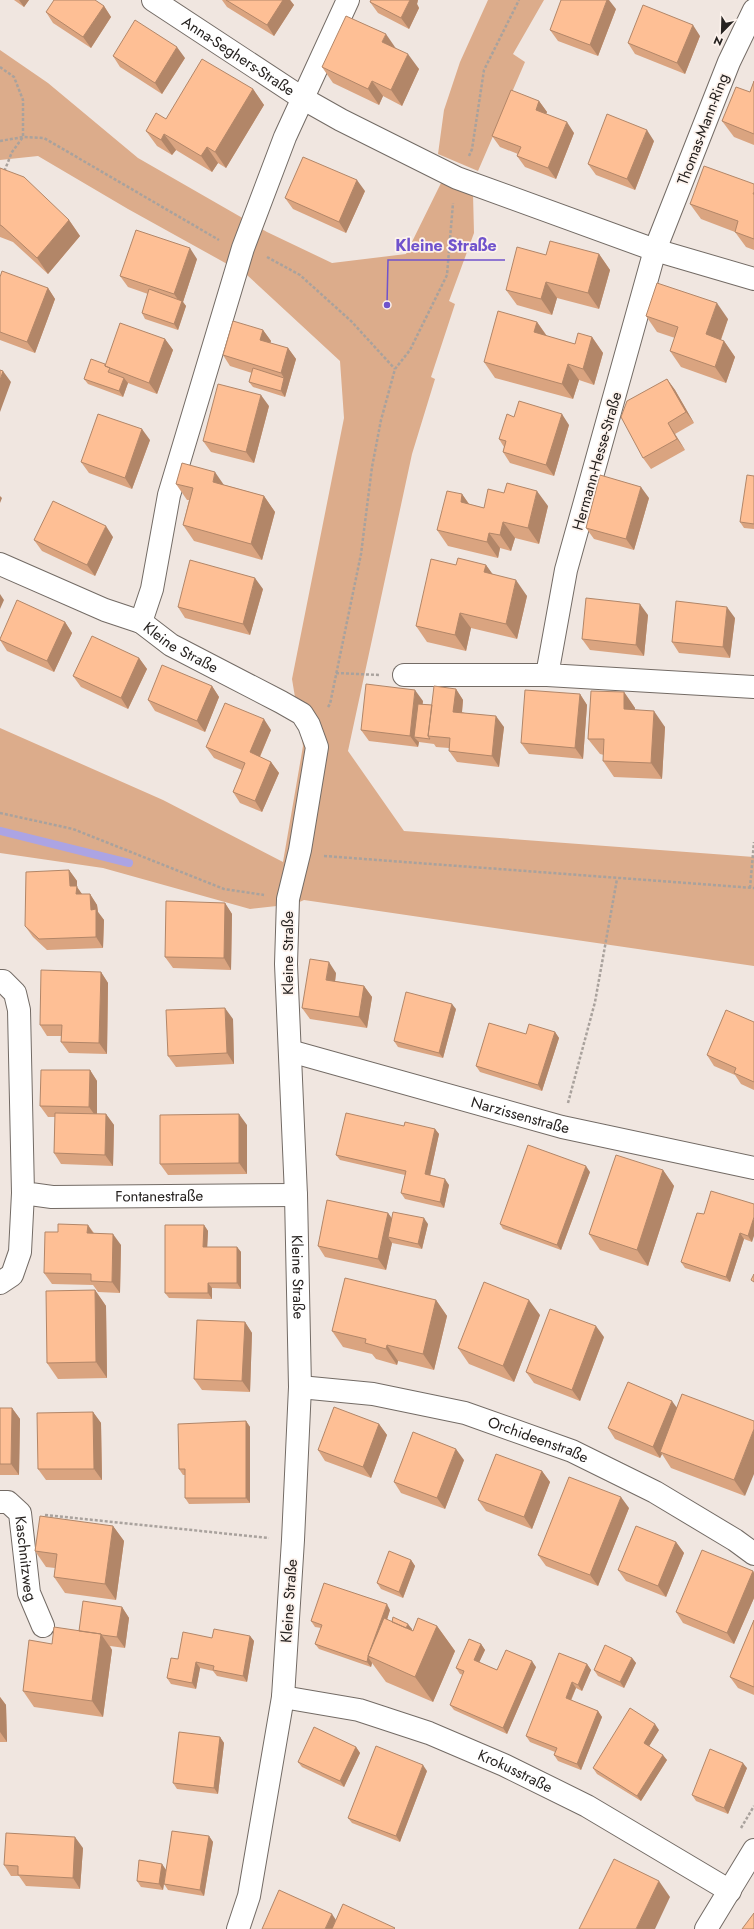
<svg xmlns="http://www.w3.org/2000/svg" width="754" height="1929" viewBox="0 0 754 1929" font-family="Jost,sans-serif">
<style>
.green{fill:#dcac8b}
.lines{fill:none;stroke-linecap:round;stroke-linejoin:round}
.stream{stroke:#aca4e3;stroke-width:8}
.minor-casing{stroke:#736b65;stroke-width:24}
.path{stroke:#a9a29d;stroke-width:2.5;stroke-dasharray:3 2;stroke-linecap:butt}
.minor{stroke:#fff;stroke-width:22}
.wall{fill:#daa480}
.shaded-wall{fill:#b28668}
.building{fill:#febf95;stroke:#b28668}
.labels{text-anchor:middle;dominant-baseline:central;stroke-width:3.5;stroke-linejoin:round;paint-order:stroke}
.street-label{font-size:15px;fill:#262220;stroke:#fdf3ed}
.leader{fill:none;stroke:#7053cc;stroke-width:1.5}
.callout-dot{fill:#7053cc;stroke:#fdf3ed;stroke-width:1.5}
.callout-label{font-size:16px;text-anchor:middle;font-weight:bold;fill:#7053cc;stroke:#fdf3ed;stroke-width:3.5;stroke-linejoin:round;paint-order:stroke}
</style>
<rect width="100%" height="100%" fill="#f0e6e0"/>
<path class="green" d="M488,0H544L513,54L525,62L478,171L438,154L444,110L460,62Z
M0,50L48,83L138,158L267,232L332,263L406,254L442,181L473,194L474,233L449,301L455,304L431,377L435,379L412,454L348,751L404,831L754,857V966L304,900L295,904L250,909L103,868L0,853V728L163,800L283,862L303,746L292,679L344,418L340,361L247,275L128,209L38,156L0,160Z"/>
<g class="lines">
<path class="stream" d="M0,831L129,863"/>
<defs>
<g id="minor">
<path id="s1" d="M153,0L302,98L341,120L457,178L655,250L754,279"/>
<path d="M754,10L729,62L655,250L566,570L547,675L754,687"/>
<path id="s2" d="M0,564L105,610L141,622L171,645L281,702L302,714L309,725L317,747L300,850L288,899L286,964L296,1195L300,1387L293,1540L283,1697L249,1896L238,1929"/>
<path d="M141,622L152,589L169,495L243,248L285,137L348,0"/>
<path d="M404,675H547"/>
<path id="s3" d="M0,981H3L15,993L19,1010L23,1193L52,1197L296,1195"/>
<path id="s4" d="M290,1051L562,1127L754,1168"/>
<path d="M0,1283L12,1275L20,1252L23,1193"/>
<path id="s5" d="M300,1387L373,1394L465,1413L572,1451L655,1492L735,1540L754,1554"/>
<path id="s6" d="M0,1502H8L20,1513L29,1593L43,1626"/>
<path id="s7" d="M283,1697L359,1710L429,1733L504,1765L587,1806L730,1891"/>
<path d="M706,1929L754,1850"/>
</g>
</defs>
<use href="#minor" class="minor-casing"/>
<path class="path" d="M0,67L14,77L23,100V137L12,152L4,172
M0,141L23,137L44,138L219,240
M469,156L472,149L484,70L519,0
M267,257L300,275L351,321L395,369
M336,673L379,675
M328,707L330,704L361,554L372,467L381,420L395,369L410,350L447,275L453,203
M0,813L73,829L224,889L264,895
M324,856L754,888
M750,888L754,842
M568,1103L595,1002L617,879
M45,1515L269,1538
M741,1828L754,1806"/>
<use href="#minor" class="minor"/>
</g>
<path class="wall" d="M14,0H29L24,7Z
M222,0H290L294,5L274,36L227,7Z
M371,0H418L417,4L419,8L409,29L378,13L370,2Z
M104,6L111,17L91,48L53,23L46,12Z
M616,9L598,56L558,41L550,30Z
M700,36L685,74L635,54L628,43Z
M395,48L419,69L402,106L383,96L379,105L333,83L322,67Z
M113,56L185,58L162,94L120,67Z
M754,81V145L734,137L722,121L750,92Z
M253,89L264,105L226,168L218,163L212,172L176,150L172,155L157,146L146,131L166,119Z
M539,101L547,112L546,114L574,133L556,179L525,167L517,156L518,154L500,147L492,136Z
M654,141L635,190L596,175L588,164Z
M0,168L69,220L80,236L48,274L13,242L0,237Z
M754,184V250L746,247L735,232L701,219L690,204Z
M365,191L346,233L293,209L285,198Z
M599,254L610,270L599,309L557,298L552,315L517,305L506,290L546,255Z
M197,259L183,302L186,306L178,330L145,319L142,313L148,294L128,287L120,276Z
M0,277L48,288L55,299L35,353L0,340Z
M646,316L728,319L721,340L724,341L735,357L726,383L681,367L670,351L675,338L657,332Z
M537,322L547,336L575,344L592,337L603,353L594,385L579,380L573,399L495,378L484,362Z
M263,330L271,341L270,343L288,348L296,359L285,397L253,387L249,382L252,373L230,366L223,355Z
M165,339L173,350L157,394L128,383L123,397L88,384L84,379L105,364Z
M667,379L675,390L694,423L675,434L685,450L651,469L643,458Z
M269,406L254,463L211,452L203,441Z
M514,417L569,425L554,476L510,463L503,452L504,447L499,439Z
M150,440L132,489L89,473L81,462Z
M754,476V529L744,528L740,522Z
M176,484L225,485L264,496L275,512L262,560L194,541L183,525L189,500H187Z
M462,494L469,504L484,508L548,506L539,544L515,538L511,551L500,548L498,558L448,546L437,530Z
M649,498L634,550L594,539L586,528Z
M113,537L95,576L42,551L34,540Z
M456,565H486L492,574L527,596L517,639L471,628L466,651L427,642L416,626Z
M263,589L250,635L185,618L178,607Z
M648,615L644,656L590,650L582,639Z
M735,618L730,658L679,653L672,642Z
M65,622L72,633L54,672L7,651L0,640V639Z
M139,658L147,669L128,709L81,687L73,676Z
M212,686L219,697L205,732L155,711L148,700Z
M456,689L463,700L462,712L504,727L499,767L457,762L449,751V748L436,747L434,744L419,742L418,747L369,741L361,730L423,701L422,704L432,705Z
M624,692L635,708V710L665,727L662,779L614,777L603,761L604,755L600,754L588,739Z
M580,694L587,705L583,759L529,754L521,743Z
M271,730L260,757L271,762L279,773L262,812L240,803L233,792L242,770L214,758L206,747Z
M69,870L77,881V887L82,894H90L97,905L98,912L104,920L103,948L47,950L33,937L25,926Z
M225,903L232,914L231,970L173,968L165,957Z
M101,972L108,983L107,1054L69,1053L61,1042V1036H47L40,1025Z
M336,973L335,981L364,986L372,997L367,1028L310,1019L302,1008Z
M456,1009L443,1058L398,1047L394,1041Z
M233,1019L234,1064L176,1067L168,1056Z
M754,1022V1090L741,1084L735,1075L714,1066L707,1055Z
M555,1032L559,1038L542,1091L480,1072L476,1066L526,1034Z
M90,1070L97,1081V1114H106L114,1125L113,1166L61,1164L54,1153L55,1117H48L40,1106Z
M247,1125V1174L168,1175L160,1164Z
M404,1126L435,1129L439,1134L430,1176L449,1185L444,1208L405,1199L401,1193L405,1175L340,1160L336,1155Z
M663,1170L674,1186L648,1266L600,1250L589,1234Z
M590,1172L561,1250L503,1229L500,1224Z
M754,1204L752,1242L744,1239L730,1282L685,1268L681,1262L704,1214Z
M388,1213L392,1219L428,1224L422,1249L392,1243L386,1270L325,1257L318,1246Z
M88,1225L94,1233L121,1245L120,1293L98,1292L93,1285L52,1284L44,1273L58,1232Z
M204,1225L208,1231L207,1247H237L241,1252V1289L212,1288V1299L169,1298L165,1293Z
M95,1290L106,1306L107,1378L58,1379L47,1363Z
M436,1300L447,1316L434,1370L398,1361L397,1365L376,1359L372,1354L343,1347L332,1331Z
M540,1315L514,1382L469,1364L458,1348Z
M245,1322L252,1333L250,1392L202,1390L194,1379Z
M604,1337L580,1401L534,1383L526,1372Z
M682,1394L745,1496L671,1468L662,1454L660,1458L615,1439L608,1428L677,1407Z
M0,1408H12L20,1419L19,1475H0Z
M93,1412L101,1423L102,1480H46L38,1469Z
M246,1421L250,1427V1503L189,1504L185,1498V1475H183L179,1469Z
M379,1424L387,1435L371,1478L325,1461L318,1450Z
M464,1460L445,1509L401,1493L394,1482Z
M542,1471L550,1482L532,1529L486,1511L478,1500Z
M629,1508L598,1586L546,1566L538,1555Z
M113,1526L124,1541L116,1600L65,1593L54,1577L55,1568L46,1567L35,1551Z
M676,1542L684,1553L666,1597L626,1581L618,1570Z
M411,1560L415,1566L403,1598L381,1589L377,1583Z
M753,1571L754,1573V1598L734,1644L683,1623L676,1612Z
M122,1607L129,1618L125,1648L110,1646L112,1650L103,1717L34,1707L23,1691L52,1644L79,1631Z
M390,1610L387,1620L412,1629V1630L413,1631L437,1626L455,1651L433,1702L386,1682L372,1663L371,1667L319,1649L315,1644L321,1628L315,1627L311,1621Z
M754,1620V1695L738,1688L730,1677Z
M250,1636L254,1641L247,1682L217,1676L213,1671L200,1668L196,1689L171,1684L167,1678L178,1659L212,1638Z
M481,1644L485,1650L479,1662L497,1670L536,1667L507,1734L454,1710L450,1705L463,1675L460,1674L456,1668Z
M632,1658L636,1663L624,1688L598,1676L594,1670Z
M587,1664L591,1670L582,1691L576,1688L571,1701L598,1711L602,1717L581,1770L558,1761L554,1755L555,1752L530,1742L526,1736Z
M0,1697L6,1705L7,1742H0Z
M659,1730L649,1746L667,1760L641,1801L597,1774L593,1768Z
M220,1737L224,1743L218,1794L177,1789L173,1783Z
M356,1747L360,1753L344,1787L302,1767L298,1762Z
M747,1768L728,1814L696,1801L692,1795Z
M427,1771L400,1842L352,1823L348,1818Z
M209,1836L213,1842L204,1896L168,1890L164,1884Z
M83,1848L80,1889L26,1886L19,1876H11L4,1865Z
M162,1864L166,1870L163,1890L141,1887L137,1881Z"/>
<path class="shaded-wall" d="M19,0H29L24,7Z
M283,0H290L294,5L274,36L267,25Z
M410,0H418L417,4L419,8L409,29L401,18Z
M607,0H609L616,9L598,56L590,45Z
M104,6L111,17L91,48L83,37Z
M693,25L700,36L685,74L677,63Z
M386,34L397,50L382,42Z
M177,47L185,58L162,94L155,83Z
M408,54L419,69L402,106L391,90Z
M372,81L383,96L379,105L368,89Z
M253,89L264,105L226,168L215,152Z
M539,101L547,112L543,121L536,110Z
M567,122L574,133L556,179L548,168Z
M647,130L654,141L635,190L627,179Z
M164,134L176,150L172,155L161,140Z
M207,147L218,163L212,172L201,156Z
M357,180L365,191L346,233L339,222Z
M69,220L80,236L48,274L37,258Z
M190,248L197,259L183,302L186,306L178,330L174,324L181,304L174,294Z
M599,254L610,270L599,309L588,293Z
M546,282L557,298L552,315L541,299Z
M48,288L55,299L35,353L27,342Z
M717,303L728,319L717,350L706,334Z
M537,322L548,338L534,332Z
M263,330L271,341L268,351L260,340Z
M592,337L603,353L594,385L583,369Z
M165,339L173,350L157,394L149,383Z
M724,341L735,357L726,383L715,367Z
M288,348L296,359L285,397L281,391L284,378L281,373Z
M568,364L579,380L573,399L562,384Z
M3,371L11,382L0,412V380Z
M124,378L128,383L123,397L119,391Z
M667,379L675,390L694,423L686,412Z
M261,395L269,406L254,463L246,452Z
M562,414L569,425L554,476L546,465Z
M668,423L675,434L685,450L677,439Z
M142,429L150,440L132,489L125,478Z
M215,472L226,488L213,482Z
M641,487L649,498L634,550L626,539Z
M537,491L548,506L539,544L528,528Z
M462,494L473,510L461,502Z
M0,496L2,498L0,503Z
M264,496L275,512L262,560L251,544Z
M503,522L515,538L511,551L500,535Z
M106,526L113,537L95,576L87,565Z
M489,533L500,548L498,558L487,542Z
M486,565L497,580L484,572Z
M255,578L263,589L250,635L243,624Z
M516,580L527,596L517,639L506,624Z
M0,594L4,600L0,609Z
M640,604L648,615L644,656L636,645Z
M727,607L735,618L730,658L723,647Z
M460,613L471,628L466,651L455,635Z
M65,622L72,633L54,672L47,661Z
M139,658L147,669L128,709L121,698Z
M212,686L219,697L205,732L197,721Z
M456,689L463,700L461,723L453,712Z
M415,690L423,701L419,737H414L419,742L418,747L410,736Z
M624,692L635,708V725L624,709Z
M580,694L587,705L583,759L575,748Z
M654,711L665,727L662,779L651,763Z
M496,716L504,727L499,767L492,756Z
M264,719L271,730L257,763L250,752Z
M271,762L279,773L262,812L255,801Z
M69,870L77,881V887L84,897V905L70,886Z
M90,894L97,905L98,912L104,920L103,948L96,937L91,910Z
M225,903L232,914L231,970L224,958Z
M329,962L336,973L334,991L326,980Z
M101,972L108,983L107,1054L99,1043Z
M364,986L372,997L367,1028L359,1017Z
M452,1004L456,1009L443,1058L439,1053Z
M225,1008L233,1019L234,1064L227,1053Z
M555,1032L559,1038L542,1091L538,1085Z
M90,1070L97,1081V1118L89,1107Z
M106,1114L114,1125L113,1166L105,1155Z
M239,1114L247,1125V1174L239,1163Z
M435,1129L439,1134L429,1180L425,1174Z
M586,1166L590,1172L561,1250L557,1245Z
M663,1170L674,1186L648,1266L637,1250Z
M445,1179L449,1185L444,1208L440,1202Z
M388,1213L396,1224L388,1237L392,1243L386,1270L378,1259Z
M754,1217V1236L752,1242L748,1236Z
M424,1218L428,1224L422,1249L418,1244Z
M88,1225L95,1236L87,1233Z
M204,1225L208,1231L207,1252L203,1247Z
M740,1233L744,1239L730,1282L726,1277Z
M113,1234L121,1245L120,1293L112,1282Z
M237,1247L241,1252V1289L237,1283Z
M208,1283L212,1288V1299L208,1293Z
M95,1290L106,1306L107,1378L96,1362Z
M436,1300L447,1316L434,1370L423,1354Z
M529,1300L540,1315L514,1382L503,1366Z
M245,1322L252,1333L250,1392L242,1381Z
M596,1326L604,1337L580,1401L572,1390Z
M387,1345L398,1361L397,1365L386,1349Z
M672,1401L680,1412L660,1452L662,1454L660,1458L653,1447Z
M12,1408L20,1419L19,1475L11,1464Z
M93,1412L101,1423L102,1480L94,1469Z
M246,1421L250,1427V1503L246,1498Z
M379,1424L387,1435L371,1478L363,1467Z
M754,1429V1474L745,1496L734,1480Z
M456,1449L464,1460L445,1509L437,1498Z
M542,1471L550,1482L532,1529L524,1517Z
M621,1497L629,1508L598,1586L590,1575Z
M113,1526L124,1541L116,1600L105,1584Z
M676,1542L684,1553L666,1597L658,1586Z
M411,1560L415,1566L403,1598L399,1592Z
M753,1571L754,1573V1598L734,1644L727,1633Z
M387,1604L390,1610L374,1659L368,1657Z
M122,1607L129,1618L125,1648L117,1637Z
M408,1624L412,1629L405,1645L401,1640Z
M437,1626L455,1651L433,1702L415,1677Z
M101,1634L112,1650L103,1717L92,1701Z
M250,1636L254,1641L247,1682L243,1676Z
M481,1644L485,1650L478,1665L474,1660Z
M368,1657L372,1663L371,1667L367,1662Z
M632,1658L636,1663L624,1688L620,1682Z
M532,1661L536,1667L507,1734L503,1728Z
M196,1662L200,1668L196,1689L192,1683Z
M587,1664L591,1670L582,1691L578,1685Z
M572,1682L576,1688L569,1704L566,1698Z
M0,1697L6,1705L7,1742L0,1732Z
M598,1711L602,1717L581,1770L577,1764Z
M655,1724L659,1730L648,1748L644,1743Z
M220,1737L224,1743L218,1794L214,1788Z
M356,1747L360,1753L344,1787L340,1781Z
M663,1755L667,1760L641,1801L637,1796Z
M743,1763L747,1768L728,1814L724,1808Z
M423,1765L427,1771L400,1842L396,1836Z
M209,1836L213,1842L204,1896L200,1890Z
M75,1837L83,1848L80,1889L73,1878Z
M162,1864L166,1870L163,1890L159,1884Z
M659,1881L670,1897L655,1929H636Z
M332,1914L336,1920L332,1929H325Z"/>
<path class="building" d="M54,0H95L104,6L83,37L46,12Z
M226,0H283L267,25Z
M371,0H410L401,18L370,2Z
M561,0H607L590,45L550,30Z
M643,5L693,25L677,63L628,43Z
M346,16L386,34L382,42L408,54L391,90L372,81L368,89L322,67Z
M135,20L177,47L155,83L113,56Z
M202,59L253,89L215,152L207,147L201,156L164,134L161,140L146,131L156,113L166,119Z
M754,81V134L722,121L736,87L750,92Z
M511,90L539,101L536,110L567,122L548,168L517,156L521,147L492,136Z
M607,114L647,130L627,179L588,164Z
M303,157L357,180L339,222L285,198Z
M704,166L754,184V192L753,194H754V239L735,232L738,221L690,204Z
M0,168L24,177L69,220L37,258L2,226L0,225Z
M136,230L190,248L174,294L120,276Z
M550,241L599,254L588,293L546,282L541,299L506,290L517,247L546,255Z
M2,271L48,288L27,342L0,332V277Z
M657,283L717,303L706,334L724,341L715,367L670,351L678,327L646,316Z
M149,289L182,301L174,324L142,313Z
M498,311L537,322L534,332L575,344L578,333L592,337L583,369L568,364L562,384L484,362Z
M233,321L263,330L260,340L288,348L281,373L223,355Z
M120,323L165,339L149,383L105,366Z
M91,359L105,364V366L110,368L108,372L124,378L119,391L84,379Z
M253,368L284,378L281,391L249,382Z
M0,370L3,371L0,380Z
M667,379L686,412L668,423L677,439L643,458L621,417L627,401Z
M218,384L261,395L246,452L203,441Z
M519,401L562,414L546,465L503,452L506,441L499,439L507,414L514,417Z
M98,414L142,429L125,478L81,462Z
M182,463L215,472L213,482L264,496L251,544L183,525L193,488L176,484Z
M600,475L641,487L626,539L586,528Z
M747,475L754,476V524L740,522Z
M507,483L537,491L528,528L503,522L500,535L489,533L487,542L437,530L447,491L462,494L461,502L484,508L488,489L504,493Z
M53,501L106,526L87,565L34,540Z
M458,558L486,565L484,572L516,580L506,624L460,613L455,635L416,626L431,559L456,565Z
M190,560L255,578L243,624L178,607Z
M586,598L640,604L636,645L582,639Z
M17,600L65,622L47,661L0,640V639Z
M676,601L727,607L723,647L672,642Z
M92,636L139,658L121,698L73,676Z
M162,665L212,686L197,721L148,700Z
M366,684L415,690L410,736L361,730Z
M434,686L456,689L453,712L496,716L492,756L449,751L450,738L428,736Z
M525,690L580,694L575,748L521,743Z
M591,691L624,692V709L654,711L651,763L603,761L604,739H588Z
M225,703L264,719L250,752L271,762L255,801L233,792L245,763L206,747Z
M418,704L432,705L428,736L430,739L414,737Z
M69,870L70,886H77L76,894H90L91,910L96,909V937L39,939L25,926L26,872Z
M166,901L225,903L224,958L165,957Z
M310,959L329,962L326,980L364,986L359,1017L302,1008Z
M41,970L101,972L99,1043L61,1042L62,1025H40Z
M406,992L452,1004L439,1053L394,1041Z
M225,1008L227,1053L168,1056L166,1010Z
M726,1010L754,1022V1082L734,1073L736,1068L707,1055Z
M489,1023L526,1034L529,1024L555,1032L538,1085L476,1066Z
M41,1070H90L89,1107L40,1106Z
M55,1113L106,1114L105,1155L54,1153Z
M346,1113L404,1126L405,1122L435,1129L425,1174L445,1179L440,1202L401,1193L406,1171L336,1155Z
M239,1114V1163L160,1164V1115Z
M528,1145L586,1166L557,1245L500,1224Z
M616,1155L663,1170L637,1250L589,1234Z
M711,1191L754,1204V1217L748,1236L740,1233L726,1277L681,1262L697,1213L704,1214Z
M327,1200L388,1213L378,1259L318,1246Z
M393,1212L424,1218L418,1244L388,1237Z
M58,1224L88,1225L87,1233L113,1234L112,1282L91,1281V1274L44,1273L45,1232H58Z
M165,1225H204L203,1247H237V1283H208V1293H165Z
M754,1274V1282L751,1280Z
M345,1278L436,1300L423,1354L387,1345L386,1349L365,1343L366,1339L332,1331Z
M484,1282L529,1300L503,1366L458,1348Z
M95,1290L96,1362L47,1363L46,1291Z
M550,1309L596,1326L572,1390L526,1372Z
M197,1320L245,1322L242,1381L194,1379Z
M628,1382L672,1401L653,1447L608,1428Z
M682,1394L754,1421V1429L734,1480L660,1452Z
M334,1407L379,1424L363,1467L318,1450Z
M0,1408H12L11,1464H0Z
M93,1412L94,1469H38L37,1413Z
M246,1421V1498H185V1469H179L178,1424Z
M413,1432L456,1449L437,1498L394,1482Z
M496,1454L542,1471L524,1517L478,1500Z
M569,1477L621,1497L590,1575L538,1555Z
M40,1516L113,1526L105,1584L54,1577L57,1554L35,1551Z
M636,1526L676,1542L658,1586L618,1570Z
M702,1550L753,1571L727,1633L676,1612Z
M389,1551L411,1560L399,1592L377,1583Z
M324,1583L387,1604L368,1656V1657L367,1662L315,1644L322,1625L311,1621Z
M83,1601L122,1607L117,1637L102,1635L101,1634L79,1631Z
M393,1617L408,1624L406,1628L392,1622Z
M384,1618L413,1631L418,1618L437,1626L415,1677L368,1656Z
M754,1620V1687L730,1677Z
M54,1627L101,1634L92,1701L23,1691L29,1640L52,1644Z
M214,1629L250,1636L243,1676L213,1670L214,1666L196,1662L192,1683L167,1678L171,1658L178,1659L183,1632L212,1638Z
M469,1639L481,1644L474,1660L497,1670L506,1650L532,1661L503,1728L450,1705L464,1671L456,1668Z
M605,1645L632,1658L620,1682L594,1670Z
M559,1653L587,1664L578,1685L572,1682L566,1698L598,1711L577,1764L554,1755L557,1748L526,1736Z
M630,1708L655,1724L644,1743L663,1755L637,1796L593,1768Z
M314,1727L356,1747L340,1781L298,1762Z
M179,1732L220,1737L214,1788L173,1783Z
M376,1746L423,1765L396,1836L348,1818Z
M710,1749L743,1763L724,1808L692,1795Z
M172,1831L209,1836L200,1890L164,1884Z
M6,1833L75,1837L73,1878L18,1875V1866L4,1865Z
M614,1859L659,1881L636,1929H579Z
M139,1860L162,1864L159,1884L137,1881Z
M279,1890L332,1914L325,1929H262Z
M343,1904L395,1928L394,1929H332Z
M754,1913V1929H742Z"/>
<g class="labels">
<g class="street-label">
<text stroke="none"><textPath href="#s1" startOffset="102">Anna-Seghers-Straße</textPath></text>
<text transform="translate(703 129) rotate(-69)">Thomas-Mann-Ring</text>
<text transform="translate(597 461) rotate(-74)">Hermann-Hesse-Straße</text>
<text stroke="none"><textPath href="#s2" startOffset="200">Kleine Straße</textPath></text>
<text transform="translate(288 953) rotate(-90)">Kleine Straße</text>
<text stroke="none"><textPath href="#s4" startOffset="239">Narzissenstraße</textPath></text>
<text stroke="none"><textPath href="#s3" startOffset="357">Fontanestraße</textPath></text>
<text stroke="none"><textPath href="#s2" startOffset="908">Kleine Straße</textPath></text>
<text stroke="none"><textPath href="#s5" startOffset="245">Orchideenstraße</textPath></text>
<text stroke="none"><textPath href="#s6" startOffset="70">Kaschnitzweg</textPath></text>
<text transform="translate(289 1601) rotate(-86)">Kleine Straße</text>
<text stroke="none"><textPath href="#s7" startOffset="245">Krokusstraße</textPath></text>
</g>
</g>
<path class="leader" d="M387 305L388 260H505"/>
<circle class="callout-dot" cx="387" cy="305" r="4"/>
<g class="callout-label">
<text x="446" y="251">Kleine Straße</text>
</g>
<g transform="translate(722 32) rotate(203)" stroke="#fdf3ed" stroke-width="3" paint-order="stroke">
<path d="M0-3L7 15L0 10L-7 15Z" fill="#262220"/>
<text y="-6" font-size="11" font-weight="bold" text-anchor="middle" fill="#262220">N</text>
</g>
</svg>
